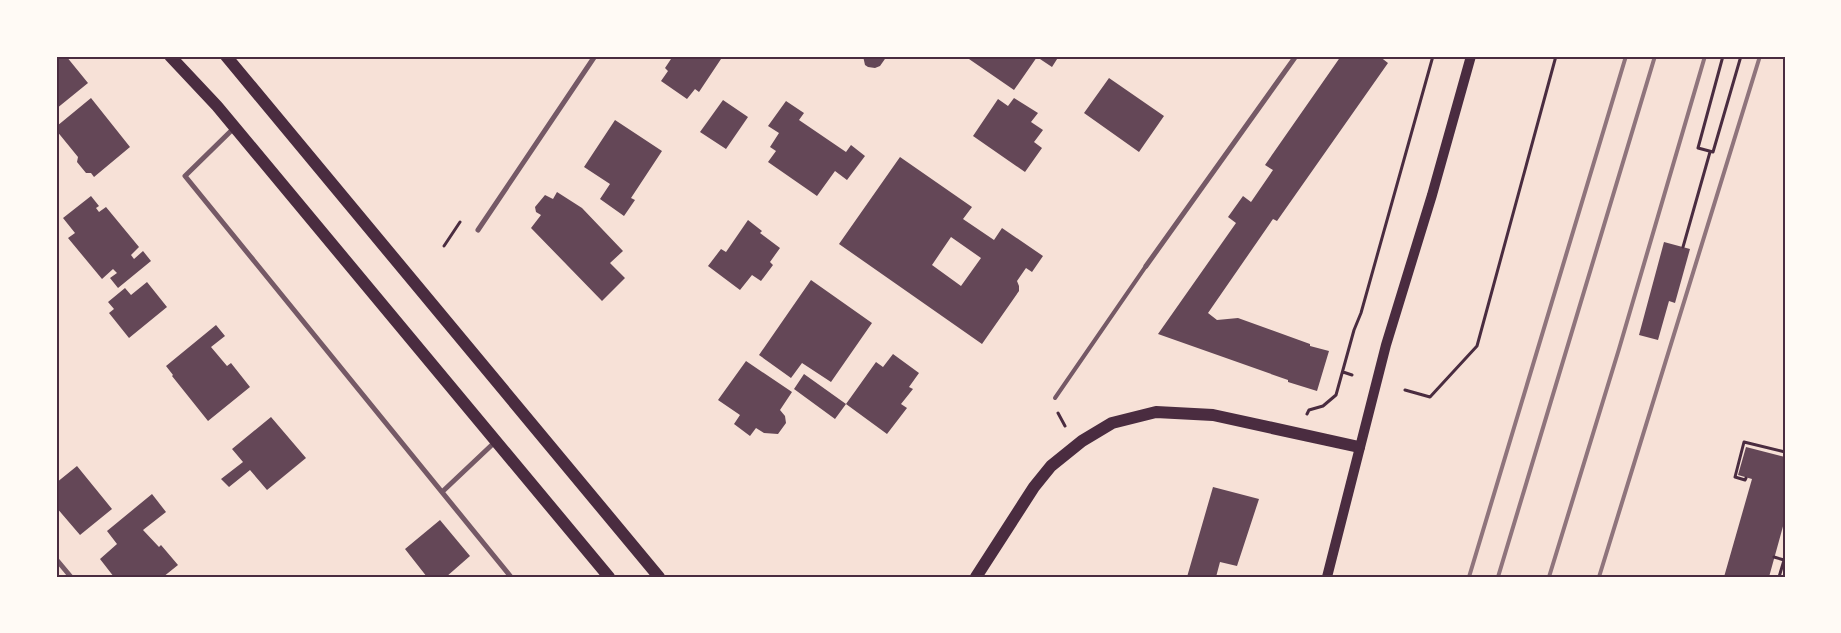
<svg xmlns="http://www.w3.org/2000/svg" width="1841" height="633" viewBox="0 0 1841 633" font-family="'DejaVu Sans',sans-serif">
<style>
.building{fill:#644757;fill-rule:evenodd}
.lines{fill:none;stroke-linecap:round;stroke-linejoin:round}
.path{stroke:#4a2c40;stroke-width:3}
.service{stroke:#755966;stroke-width:4}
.minor{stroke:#755966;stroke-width:5}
.secondary{stroke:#4a2c40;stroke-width:10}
.primary{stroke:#4a2c40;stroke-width:12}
.rail{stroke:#8f747c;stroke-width:4}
.neatline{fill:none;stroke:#4a2c40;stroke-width:2}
</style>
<rect width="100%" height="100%" fill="#f7e1d7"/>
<path class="building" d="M56,56H66L88,83L56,109Z
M673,56H723L699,92L695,89L687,99L661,81L668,71L665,68Z
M863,56H887L880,66L875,68L868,67L865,65Z
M971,56H1059L1052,67L1037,57L1014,90L969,59Z
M1341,56H1379L1388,63L1277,221L1273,219L1208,313L1217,320L1238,318L1310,344V346L1329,351L1317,391L1288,382V380L1158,334L1236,223L1228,217L1243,196L1251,202L1273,170L1265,165Z
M1109,78L1164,116L1139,152L1084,113Z
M91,98L130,147L94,177L91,173H86L77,162L78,157L56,130L57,126Z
M1014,98L1038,113L1031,122L1043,130L1034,142L1042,148L1025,172L973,136L998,99L1008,106Z
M723,100L748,117L726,149L700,132Z
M786,101L804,113L799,120L846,152L851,145L865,156L847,180L835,171L817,196L768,162L776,151L770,147L779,133L768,126Z
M615,120L662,151L631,198L635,200L624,216L600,199L610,184L584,167Z
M900,157L972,207L963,219L994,240L1002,228L1043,256L1032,272L1026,268L1017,281L1019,286V291L982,344L839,244ZM951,237L981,258L961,286L932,265Z
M557,192L582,208L623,251L610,263L625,278L602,301L531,228L541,215L536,212L535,207L545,195L553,199Z
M91,196L99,206L96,208L99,212L106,207L139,247L131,255L134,259L143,251L151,261L118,288L110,278L117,273L113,269L102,279L68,238L75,233L63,218Z
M748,220L762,231L760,233L780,248L770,262L773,265L761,281L752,275L740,290L708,266L721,249L726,252Z
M1664,242L1690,249L1675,303L1669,301L1658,340L1639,335Z
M811,280L872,323L831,382L802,363L791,378L759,355Z
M147,282L167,307L129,338L109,313L114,309L108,302L125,288L131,295Z
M216,325L225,336L211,347L227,366L231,363L250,387L208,421L172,376L173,375L166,366Z
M893,354L919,373L909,387L913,389L901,404L907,408L887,434L846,404L876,362L883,367Z
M746,361L792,392L780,410L785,416L786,423L778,434L764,433L756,428L750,436L734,424L740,415L718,400Z
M804,374L846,404L835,419L794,389Z
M271,417L306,458L267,490L250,470L229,487L221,479L243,462L232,449Z
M1746,447L1785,457V519L1769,577H1724L1752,479L1738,475Z
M77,466L112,509L80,535L56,507V483Z
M1213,487L1259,499L1237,566L1220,562L1216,577H1187Z
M152,494L166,512L143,530L159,547L161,545L178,565L163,577H114L100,559L117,544L107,531Z
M440,520L470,556L446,577H427L405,549Z"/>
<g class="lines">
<path class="path" d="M1723,56L1698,148L1713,152L1741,56
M444,246L460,222
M1683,247L1710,152
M1343,372L1352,375
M1405,390L1430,397L1477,346L1556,56
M1058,413L1065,426
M1307,414L1309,410L1323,406L1336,395L1354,330L1361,313L1433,56
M1746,478L1745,480L1735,477L1744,442L1785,452
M1774,557L1784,560
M1779,577L1785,557"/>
<path class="service" d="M1055,398L1146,266"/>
<path class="minor" d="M235,127L185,176L511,577
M478,230L595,56
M1146,266L1296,56
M442,492L496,441
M56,559L71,577"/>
<path class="secondary" d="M1327,577L1386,345L1432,195L1471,56"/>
<path class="primary" d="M170,56L217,106L609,577
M226,56L659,577
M976,577L1034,487L1051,466L1082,441L1112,423L1156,412L1213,415L1359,447"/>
<path class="rail" d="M1469,577L1626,56
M1498,577L1655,56
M1549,577L1619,349L1705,56
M1599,577L1760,56"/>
</g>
<rect width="1841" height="633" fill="none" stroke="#fffaf5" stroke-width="115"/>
<rect x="58" y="58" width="1726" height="518" class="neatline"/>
</svg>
